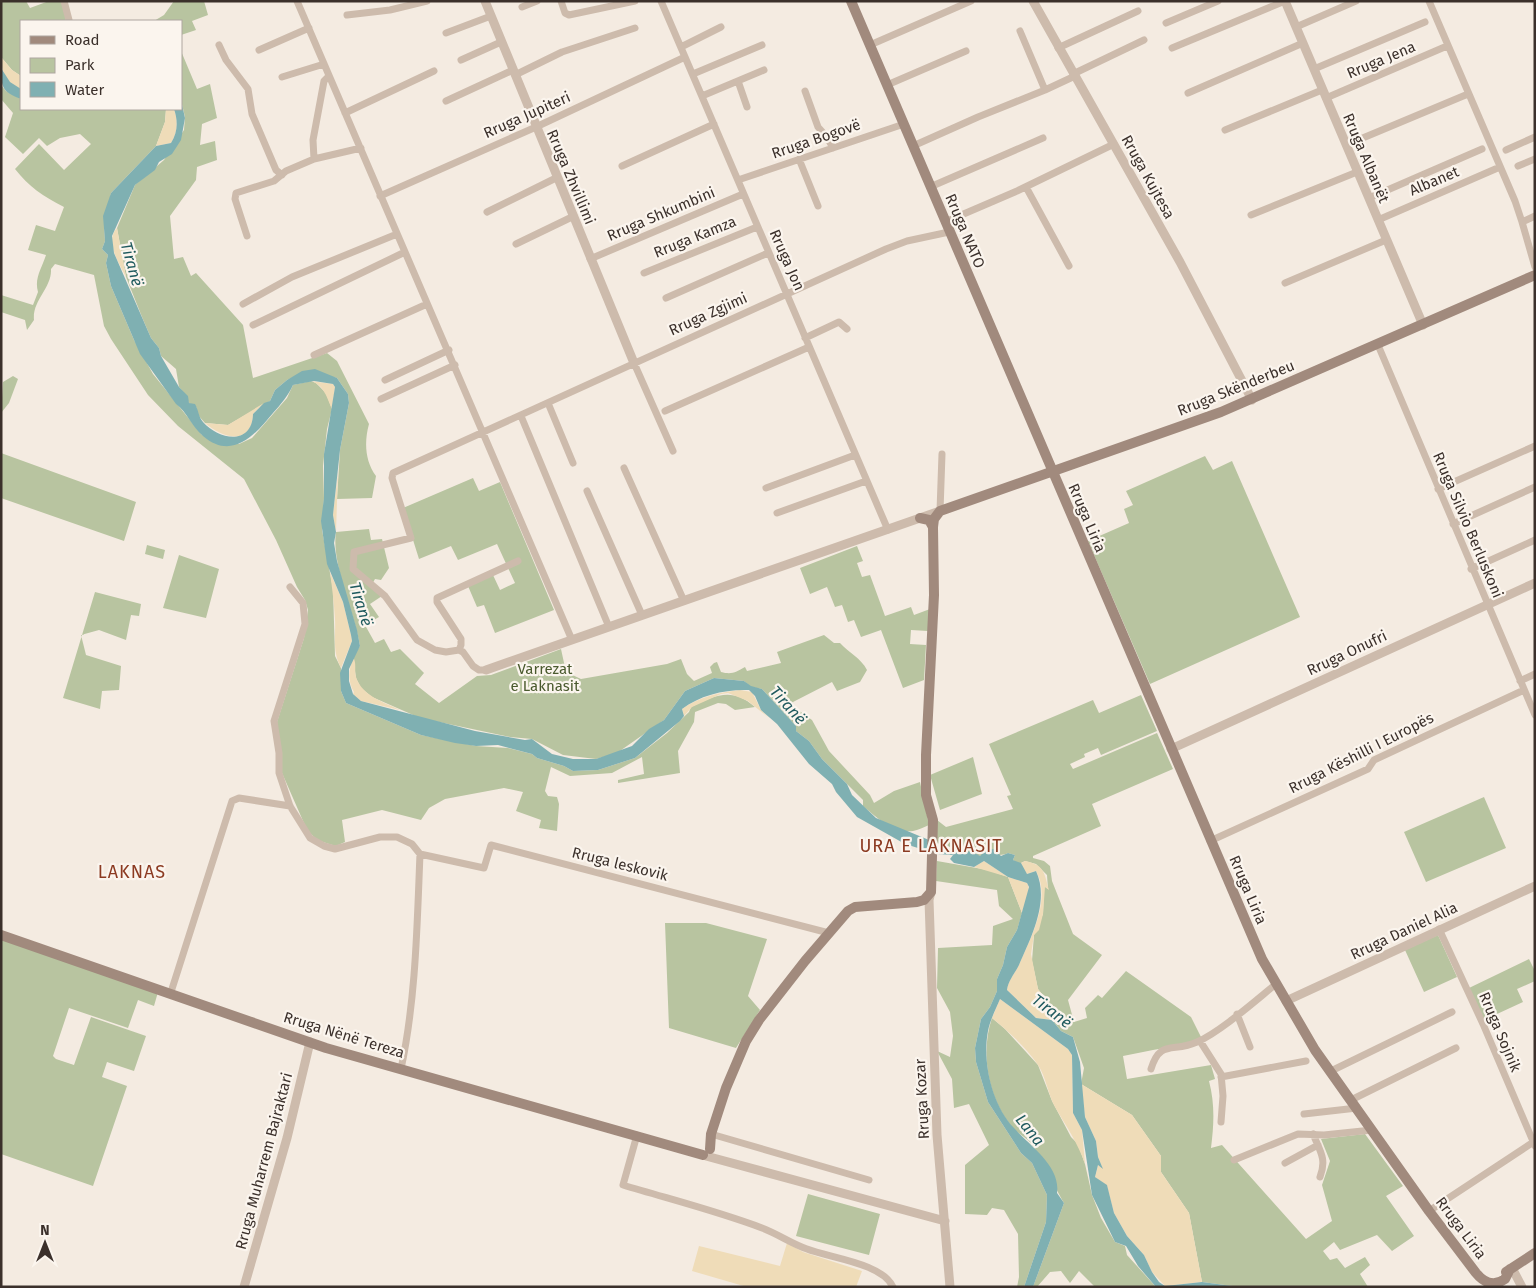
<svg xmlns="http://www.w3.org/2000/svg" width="1536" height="1288" viewBox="0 0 1536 1288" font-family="'Fira Sans',sans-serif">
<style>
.green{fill:#b8c4a0}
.sand{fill:#efdcb8}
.water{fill:#7fb0b2}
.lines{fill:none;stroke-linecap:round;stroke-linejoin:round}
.minor{stroke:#cdbbac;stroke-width:7}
.tertiary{stroke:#cdbbac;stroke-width:9}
.secondary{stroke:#a18a7d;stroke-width:10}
.labels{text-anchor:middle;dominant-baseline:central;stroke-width:4.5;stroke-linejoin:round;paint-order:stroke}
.street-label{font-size:15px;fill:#3b302b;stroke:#fbf5ee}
.park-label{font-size:15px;fill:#4a5a2e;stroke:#fbf5ee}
.water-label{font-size:16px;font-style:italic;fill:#1f5a5e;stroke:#fbf5ee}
.quarter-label{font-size:18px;letter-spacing:1px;fill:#8c3b22;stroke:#fbf5ee}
</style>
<rect width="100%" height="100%" fill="#f4ebe1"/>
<path class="green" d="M1,1H26L30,8L49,1H62L67,19L63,21H21V76L12,70L1,57Z
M174,1H204L208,15L192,21L196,30L181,35V21H154L164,15Z
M181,51L197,89L210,84L217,118L202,124L200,145L215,141L217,160L197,167L196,180L170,216L174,259L183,257L191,276L196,273L243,325L253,378L327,353L337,361L369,424C364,442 365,461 376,476L372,498L337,499L340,450L349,403L348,394L337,378L309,372L300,374L287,380L275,390L270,401L228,425L205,423L197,414V408L189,403L185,394L179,387L176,369L161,356L159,348L151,338L142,317L126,277L117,228L135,185L164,160L184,130L185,117L181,100Z
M1,85L6,91L21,99V109H166L165,122L156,146L111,193L104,226L105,241L102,249L108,255L106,263L111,286L134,340L153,374L202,435L239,444L252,438L287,398L293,385L311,381L316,383L326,393L332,409L327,429L323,466L324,498L322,530L333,589L335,656L341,668V691L346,703L421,735L476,746L508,748L532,754L537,758L564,766L573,771L598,770L635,758L667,733L689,712L691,707C716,695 732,687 755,707L735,710L726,704L718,703L695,712L694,722L678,751L680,773L618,783V780L644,774L642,757L612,773L570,776L551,767L545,791L548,796L557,797L559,804L557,831L539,828L541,820L516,811L523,792L504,788L445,799L429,808L421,820L382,810L342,820L345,842L336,846L329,844L317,840L307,830L282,773L277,722L304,638L308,610L305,600L297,587L276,540L244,479L178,426L148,395L111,339L104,326L94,275L55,264L51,269C52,288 32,300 34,320L27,330L25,320L1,312V295L33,305L38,292C34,278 42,268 46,255L28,250L36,225L55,231L64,207C43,196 29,187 15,169L39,144L64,170L91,144L80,134L60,138L47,146L39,138L23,154L5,137L13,113L1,99Z
M13,376L18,379L9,403L1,413L3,382Z
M1,453L136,502L124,541L1,498Z
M1205,456L1213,470L1232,461L1300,617L1150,684L1088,541L1129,523L1124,509L1133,505L1126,491Z
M473,478L479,491L500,482L554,610L495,633L484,605L477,607L468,586L493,575L500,590L515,583L497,544L458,560L451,546L419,559L403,508Z
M369,529L371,540L382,539L389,568L381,580L375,579L371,586L382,596L370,604L379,617L365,625L375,643L384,639L391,652L400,649L424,673L415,684L439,703L477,676L491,675L561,649L566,672L581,679L667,664L681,659L687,674L694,681L712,673L710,667L714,663L717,662L721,672C732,675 736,672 745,667L747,671L781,663L777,652L824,635L834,643H840C849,653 861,658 867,670L860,682L837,691L832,682L793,702L794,707L812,720L829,751L870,795L874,803L894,791L920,782L929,825C924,827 918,830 913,831C894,834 876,817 863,806V800L822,759L809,741L796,731V726L762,689L751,687L744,681L714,678L685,691L664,720L617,753L596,759L563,755L532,739L510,737L420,718L372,697L361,688L356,678L353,657L360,646C355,613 331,564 336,532Z
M147,545L165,550L163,559L145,554Z
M857,546L863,561L857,563L862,577L870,575L885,616L911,607L914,615L930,609L928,631L911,630L910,644L926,645L924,680L903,688L881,630L861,637L854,620L848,622L842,605L835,607L827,587L810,594L800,568Z
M179,555L219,569L206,618L163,608Z
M95,592L141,604L139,616L131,615L126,640L99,630L81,635L86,655L121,666L119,690L102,691L100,709L63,698Z
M1141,695L1157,731L1101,755L1098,748L1084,754L1085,757L1070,764L1073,769L1157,733L1173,769L1092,804L1101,826L1033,856V858L1044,861L1050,866L1052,881L1073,934L1102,955L1068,1000L1074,1022L1087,1018L1085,1008L1098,995L1102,998L1126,971L1191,1017L1202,1039C1176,1047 1150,1050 1123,1056L1127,1079L1211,1065L1215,1079L1209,1081C1215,1104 1214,1124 1211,1148L1222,1145L1306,1239L1332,1221L1322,1185L1330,1161L1321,1139L1365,1134L1403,1186L1386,1196L1414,1236L1392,1251L1377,1235L1340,1250L1334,1242L1323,1251L1330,1260L1337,1258L1345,1268L1365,1257L1370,1265L1360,1274L1368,1287H1240L1202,1282L1189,1213L1161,1172V1156L1132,1115L1081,1084L1084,1068L1073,1037L1061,1031L1052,1020L1045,998L1038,989L1032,961L1034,935L1043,914L1044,886L1048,889L1047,875L1036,864L1025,861L1019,864L1013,860L1015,855L1008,853C998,858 989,851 980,856L937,843V820L946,827L1013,809L1007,796L1011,795L989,744L1093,700L1099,713Z
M973,757L982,794L940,810L930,775Z
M1484,797L1506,848L1426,882L1404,832Z
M937,861L988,870L1008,877L1022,913L1017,930L1007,947L1003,965L997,979V991L990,1007L981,1019L975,1048L976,1062L988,1102L1021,1153L1032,1163L1047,1195L1046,1222L1024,1287H1017L1019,1277L1018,1234L1004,1210L992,1208L987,1215L965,1214V1165L989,1145L969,1104L954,1108L952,1079L937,1051L950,1057L953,1036L950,1012L937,988L938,948L992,945L993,926L1013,919L999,906L997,890L936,881Z
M665,923H706L767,939L748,996L760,1010L736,1048L669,1028Z
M1438,935L1457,977L1424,992L1405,950Z
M1,939L158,992L154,1006L138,1000L128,1028L69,1008L53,1056L56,1059L74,1065L91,1017L146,1036L134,1071L107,1062L102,1077L127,1086L93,1186L1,1154Z
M1529,959L1535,971V981L1517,989L1523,1002L1484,1020L1469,988Z
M992,1018L1005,1029L1038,1065L1052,1101L1071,1137L1078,1144L1085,1164L1092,1195L1101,1218L1115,1242L1125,1246L1127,1255L1156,1287H1095L1079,1271L1070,1283L1061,1271L1050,1272L1037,1287H1033L1064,1203C1055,1188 1040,1154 1030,1142C1025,1137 1017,1133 1012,1127C988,1098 980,1053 992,1018Z
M808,1194L880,1214L869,1255L796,1236Z"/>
<path class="sand" d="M1,57L12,70L21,76V89C6,85 1,70 1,57Z
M166,109H174C178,121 178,132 171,143L156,146L165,122Z
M117,228L126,277C120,265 104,241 117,228Z
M311,381L333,384L335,387L332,409C327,398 324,385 311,381Z
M264,403L253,414C252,447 222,438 205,423L228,425Z
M338,472L336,532L333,515Z
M330,572L343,602L351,635L352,641L341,668C332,651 336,637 335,619C334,603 332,587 330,572Z
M353,657C357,663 354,670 356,677C362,696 384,702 400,710L361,701L353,694L354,692C347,680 349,670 353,657Z
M740,690L752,692L761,710L769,718L748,701L728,693L721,694L692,707L684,716L682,709C699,697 720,692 740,690Z
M984,861L1008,877L1027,883C1032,892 1025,904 1022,913L1008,877L974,867Z
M1025,861C1045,865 1044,873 1049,890L1045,887L1043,914L1039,930L1034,935L1031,954L1038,989L1045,998L1052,1020L1036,1018L1007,990C1008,981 1015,973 1019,965C1030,939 1052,899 1036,871L1027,874L1024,872L1021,863Z
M1000,999L1068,1049L1072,1055L1073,1113L1082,1130L1085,1164C1078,1143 1066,1126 1055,1107C1048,1094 1046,1077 1038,1065C1026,1047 1008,1031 992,1018Z
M1081,1084L1132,1115L1161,1156V1172L1189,1213L1202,1282L1165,1286L1152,1272L1144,1255L1127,1236L1114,1213L1107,1186L1095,1177L1098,1165L1102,1167L1098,1157L1096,1141L1085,1117Z
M787,1243L803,1252L862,1271L856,1287H747L692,1271L699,1246L780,1266Z"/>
<path class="water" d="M1,68L10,82L21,89V99C3,92 1,88 1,68Z
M181,100L185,118L181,140L172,154L159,162L155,170L135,185L112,236L114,253L151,338L159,348L161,356L179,387L188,396L189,403L195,404C199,411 198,416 203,422C219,440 252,446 253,414L264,403L270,401L275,390L287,380L302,371L315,369L337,378L348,394L349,403L340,450L333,515L336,532L334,543L337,561L357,630L360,646L349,669V681L353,694L361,701L475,731L525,740L532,739L552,754L573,759H596L632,746L649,729L664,720L685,691L714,678L744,681L751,686L762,689L796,726V731L809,741L822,759L847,784L852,795L876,818L929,840V849L918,848L905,844L857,817L836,792L832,784L809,764L777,724L761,710L755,696L749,690C726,689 700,695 682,709L684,716L680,721L635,758L598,770L573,771L564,766L537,758L532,754L498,745L476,746L455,743L421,735L346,703L341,691L340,673L352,641L351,635L343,602L327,564L321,521L324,498V454L335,387L333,384L314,381L293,385C288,396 281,404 273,413C255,435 232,461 203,436C192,427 187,412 176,404L140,354L111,286L106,263L108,255L102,249L105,241L103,216L111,193L156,146L171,143C178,132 178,121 174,109H181Z
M937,848L973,852L980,856L986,850L994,849L1001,856L1008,853L1015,855L1013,860L1021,863L1027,874L1036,871C1050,901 1031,937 1019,965C1015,973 1008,981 1007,990L1036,1018L1052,1020L1061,1031L1073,1037L1080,1062L1085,1117L1096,1141L1098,1157L1103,1169L1098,1165L1095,1177L1107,1185L1114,1213L1127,1236L1144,1255L1152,1272L1159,1282L1165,1286L1202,1282L1240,1287H1156L1138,1266L1126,1246L1115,1242L1092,1195L1082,1130L1073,1113L1072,1055L1068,1049L1000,999C996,1009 990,1020 988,1031C982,1062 992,1105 1014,1128C1029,1145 1061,1166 1057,1193L1064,1203L1033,1287H1024L1046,1222L1047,1195L1032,1163L1021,1153L988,1102L976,1062L975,1048L981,1019L990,1007L997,991V979L1003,965L1007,947L1017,930L1029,887L1027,883L1008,877L984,861L974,867L954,863L950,859L953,855L937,854Z"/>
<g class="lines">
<path class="minor" d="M64,1L69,20
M297,1L572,640
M561,1L565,13L569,15L635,1
M661,1L888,530
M1429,1L1515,201L1522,222
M522,7L537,1
M347,15L390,10L427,1
M1166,23L1218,1
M1296,27L1356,1
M446,33L491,16
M219,45L226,60L248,89L252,114L276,170L282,175
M870,45L971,1
M681,47L721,27
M1058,48L1138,11
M1172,48L1285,1
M259,50L309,28
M461,60L501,42
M1314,69L1425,22
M693,74L762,45
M1073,74L1144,40
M515,75L562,52L635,28
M282,77L324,64
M738,81L747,107
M887,85L966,51
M1045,90L1075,76
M805,91L818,127L827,137L833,148
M1188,93L1303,43
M702,96L764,70
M1326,98L1447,46
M446,101L513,70
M345,113L434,71
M1225,130L1322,90
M1346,145L1468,94
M913,146L978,117L1045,90L1020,31
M1506,150L1535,137
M314,159L313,140L324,81L329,76
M799,159L818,206
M622,166L714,124
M1518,166L1535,159
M738,180L904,124
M930,187L1043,138
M1026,187L1069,266
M380,196L536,127L685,57
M1369,198L1482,149
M487,212L556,178
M1251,215L1357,172
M1535,216L1522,222L1535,267
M1378,220L1500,167
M945,222L1017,191L1114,144
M247,236L235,199L236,193L274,181L286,171L314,159L361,148
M516,244L574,216
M590,259L743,194
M644,273L757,227
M1285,283L1386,240
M666,298L768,253
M243,304L292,277L397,234
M253,325L405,252
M805,338L839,322L847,329
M1378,345L1535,715
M314,355L427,304
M634,363L673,451
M385,380L449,350
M381,399L455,365
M548,403L573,463
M665,411L809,347
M521,416L609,627
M624,468L684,601
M766,488L855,455
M1438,489L1535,446
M587,491L642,615
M940,511L942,454
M777,513L866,481
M1453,524L1535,487
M1471,569L1535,540
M290,587L303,603L305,624L274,721L279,753V773L290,806L310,838L324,846L335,849L380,837H397L412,844L420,854C417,926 416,998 401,1069
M459,650L461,645V639L437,602V598L518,561
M486,670H479L473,666L463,652L459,650L446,652L435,650L417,640L385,596L353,569L354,552L411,538L392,478L393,473L886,249L907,241L949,232
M1520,681L1535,674
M1210,841L1368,769L1374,760L1524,690
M420,854L484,868L491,845L829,933
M1439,929L1483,1024L1535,1146
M171,992L232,801L239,798L290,806
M1237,1014L1250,1047
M1200,1041L1221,1074L1223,1096L1221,1122
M1151,1069C1160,1039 1173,1053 1197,1042C1220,1032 1255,1001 1276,984
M1331,1071L1452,1012
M1221,1077L1306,1061
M1351,1100L1456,1048
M1304,1114L1357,1108
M711,1134L869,1180
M1313,1134C1320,1151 1327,1159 1320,1177
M637,1135L623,1185C669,1199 717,1211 762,1228C778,1234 792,1244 807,1249C830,1258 882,1263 893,1287
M1234,1160L1298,1134L1324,1135L1372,1130
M1285,1163L1318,1145
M1429,1211L1535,1141"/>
<path class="tertiary" d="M485,1L634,363
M1033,1L1180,262L1252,400
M1285,1L1423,325
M486,670L940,511
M1171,749L1535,583
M931,892L929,900L937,1135L950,1287
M1286,1001L1535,886
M706,1156L945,1221
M1512,1268L1522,1287
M244,1287L287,1138L310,1042"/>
<path class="secondary" d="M851,1L1262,959L1315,1050L1429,1211L1476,1273C1484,1283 1494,1287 1505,1279L1510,1269
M920,518L929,520L933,527
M1,935L326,1048L703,1155
M710,1149L711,1134L726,1088L746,1041L759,1020L805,961L848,911L855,907L917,902L924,900L931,892L933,820L926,795V755L934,595L933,527L934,519L940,511L1221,412L1535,275
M1506,1272L1535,1253"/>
</g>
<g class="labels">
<g class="street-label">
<text transform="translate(1381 60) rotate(-23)">Rruga Jena</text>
<text transform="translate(527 115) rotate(-24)">Rruga Jupiteri</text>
<text transform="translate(816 139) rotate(-19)">Rruga Bogovë</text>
<text transform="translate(1366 158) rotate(67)">Rruga Albanët</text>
<text transform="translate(571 177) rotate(67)">Rruga Zhvillimi</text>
<text transform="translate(1148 177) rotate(61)">Rruga Kujtesa</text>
<text transform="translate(1434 181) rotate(-23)">Albanet</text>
<text transform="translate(661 214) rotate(-23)">Rruga Shkumbini</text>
<text transform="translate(965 231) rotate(67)">Rruga NATO</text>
<text transform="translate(695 237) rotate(-22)">Rruga Kamza</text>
<text transform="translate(787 260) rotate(66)">Rruga Jon</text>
<text transform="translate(708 314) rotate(-24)">Rruga Zgjimi</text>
<text transform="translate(1236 388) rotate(-22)">Rruga Skënderbeu</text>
<text transform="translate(1087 518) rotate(67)">Rruga Liria</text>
<text transform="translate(1468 525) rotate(67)">Rruga Silvio Berluskoni</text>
<text transform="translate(1347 653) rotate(-25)">Rruga Onufri</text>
<text transform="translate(1361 753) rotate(-27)">Rruga Këshilli I Europës</text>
<text transform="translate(620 864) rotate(14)">Rruga leskovik</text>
<text transform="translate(1248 890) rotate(67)">Rruga Liria</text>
<text transform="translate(1404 931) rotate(-25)">Rruga Daniel Alia</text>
<text transform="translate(1500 1032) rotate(67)">Rruga Sojnik</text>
<text transform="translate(344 1035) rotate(17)">Rruga Nënë Tereza</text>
<text transform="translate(922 1099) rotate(-93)">Rruga Kozar</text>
<text transform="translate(264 1161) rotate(-75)">Rruga Muharrem Bajraktari</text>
<text transform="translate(1461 1228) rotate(53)">Rruga Liria</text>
</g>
<g class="park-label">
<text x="545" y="669">Varrezat<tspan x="545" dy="17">e Laknasit</tspan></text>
</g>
<g class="water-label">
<text transform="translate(132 264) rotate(74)">Tiranë</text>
<text transform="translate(361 604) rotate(73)">Tiranë</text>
<text transform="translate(788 705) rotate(48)">Tiranë</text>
<text transform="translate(1052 1011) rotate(37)">Tiranë</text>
<text transform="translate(1030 1130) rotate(51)">Lana</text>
</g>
<g class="quarter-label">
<text x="931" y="846">URA E LAKNASIT</text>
<text x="132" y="872">LAKNAS</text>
</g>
</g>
<rect width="1536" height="1288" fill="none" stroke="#3b302b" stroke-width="5"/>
<rect x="20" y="20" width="162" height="90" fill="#fbf5ee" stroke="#aea6a0"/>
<rect x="30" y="36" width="25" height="8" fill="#a18a7d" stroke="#aea6a0"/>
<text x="65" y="45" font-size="15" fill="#3b302b">Road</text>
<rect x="30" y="58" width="25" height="15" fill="#b8c4a0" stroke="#aea6a0"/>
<text x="65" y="70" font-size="15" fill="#3b302b">Park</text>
<rect x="30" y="82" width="25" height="15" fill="#7fb0b2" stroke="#aea6a0"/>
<text x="65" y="95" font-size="15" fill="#3b302b">Water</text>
<g transform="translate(45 1243)" stroke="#fbf5ee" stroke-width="4" paint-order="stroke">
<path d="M0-4L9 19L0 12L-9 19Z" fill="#3b302b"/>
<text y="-8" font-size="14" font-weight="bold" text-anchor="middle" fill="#3b302b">N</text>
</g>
</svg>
